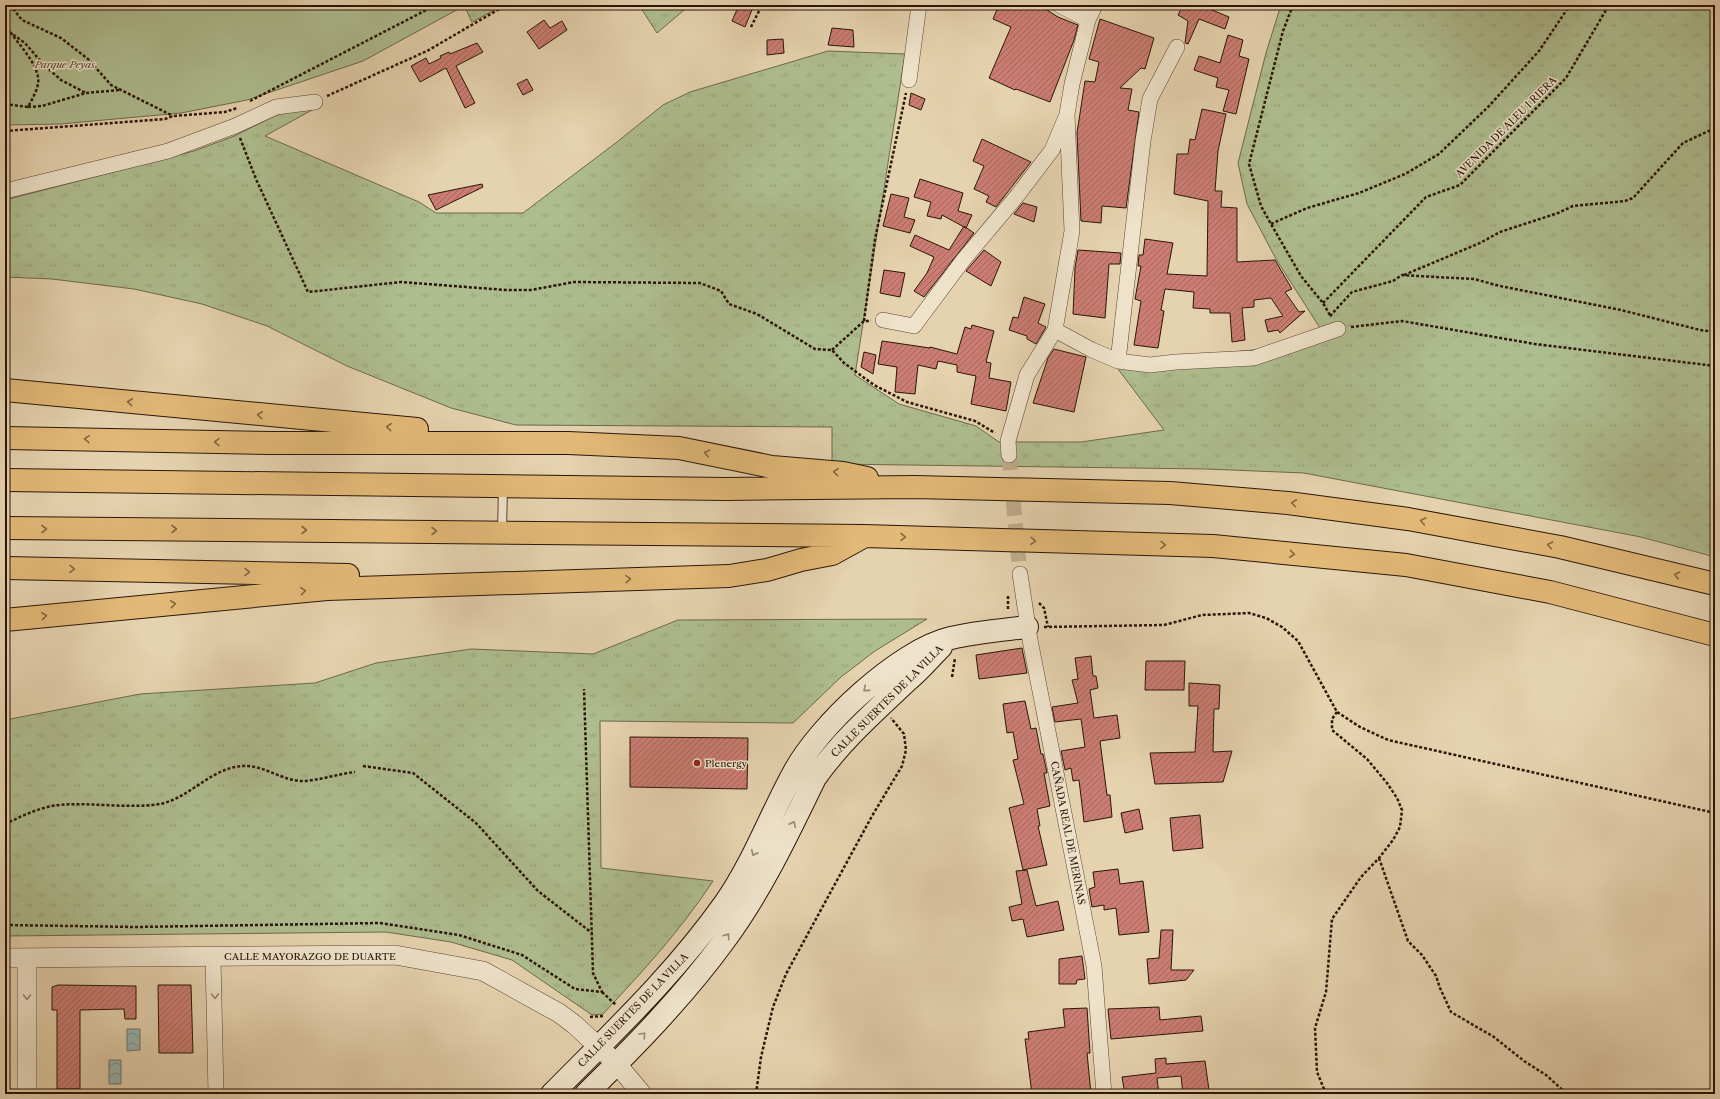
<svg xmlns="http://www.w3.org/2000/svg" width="1720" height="1099" viewBox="0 0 1720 1099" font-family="'Libre Caslon Text',serif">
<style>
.grass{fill:url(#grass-tufts);stroke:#6c694c}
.park{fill:#aebd8f;stroke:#6c694c}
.water{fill:url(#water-waves);stroke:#6d756f}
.building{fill:url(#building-hatch);stroke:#2b1508}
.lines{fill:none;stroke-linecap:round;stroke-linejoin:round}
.minor-tunnel{stroke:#c0ac8d;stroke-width:15;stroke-dasharray:15 8;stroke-linecap:butt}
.service-casing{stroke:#5a4432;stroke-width:10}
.minor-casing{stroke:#5a4432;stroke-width:16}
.tertiary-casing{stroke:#5a4432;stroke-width:20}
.secondary-casing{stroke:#2b1508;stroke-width:24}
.motorway-casing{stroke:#2b1508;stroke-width:24}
.path{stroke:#2b1508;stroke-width:2.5;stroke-dasharray:3 2;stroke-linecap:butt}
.service{stroke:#eee2ca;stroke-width:8}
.minor{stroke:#eee2ca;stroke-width:15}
.tertiary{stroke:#eee2ca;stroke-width:19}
.secondary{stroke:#eee2ca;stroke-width:22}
.motorway{stroke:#e2b977;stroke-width:22}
.oneway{stroke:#866740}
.oneway2{stroke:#968673}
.poi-dot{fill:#8f2418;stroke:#eee2ca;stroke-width:1.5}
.labels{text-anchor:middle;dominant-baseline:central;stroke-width:3;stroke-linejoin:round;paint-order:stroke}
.park-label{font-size:10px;font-style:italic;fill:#524730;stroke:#eee2ca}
.street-label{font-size:10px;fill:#2b1508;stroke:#eee2ca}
.poi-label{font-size:10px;fill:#2b1508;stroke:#eee2ca;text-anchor:start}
</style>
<defs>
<pattern id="grass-tufts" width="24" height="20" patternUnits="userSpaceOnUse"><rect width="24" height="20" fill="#aebd8f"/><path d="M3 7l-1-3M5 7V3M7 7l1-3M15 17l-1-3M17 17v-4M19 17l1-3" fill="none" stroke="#96a27a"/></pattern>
<pattern id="water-waves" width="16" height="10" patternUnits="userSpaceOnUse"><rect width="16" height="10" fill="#99b5b3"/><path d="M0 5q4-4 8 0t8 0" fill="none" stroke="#7d9290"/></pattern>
<pattern id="building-hatch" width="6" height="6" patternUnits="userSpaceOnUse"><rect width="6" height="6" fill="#cb7d73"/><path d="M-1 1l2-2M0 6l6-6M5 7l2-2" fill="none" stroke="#a5655c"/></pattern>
</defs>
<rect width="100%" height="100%" fill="#e5d2ae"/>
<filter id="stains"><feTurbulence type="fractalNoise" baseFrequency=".005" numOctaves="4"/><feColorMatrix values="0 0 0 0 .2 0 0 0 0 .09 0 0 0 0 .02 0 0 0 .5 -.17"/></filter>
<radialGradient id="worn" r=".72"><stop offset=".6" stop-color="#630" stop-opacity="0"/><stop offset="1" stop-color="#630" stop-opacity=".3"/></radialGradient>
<path class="grass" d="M464,5H504L472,22Z
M639,5H690L657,33Z
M1281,5H1715V557L1641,537L1304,473L1207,469L832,464V427L516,425L451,408L347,366L267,326L202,304L134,289L52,279L5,277V200L194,151L232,137L283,112L312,110L265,136L419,202L436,213H523L617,142L663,105L690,92L828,51L905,54L855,375L899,404L976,426L999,442H1081L1164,430L1118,369L1158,359L1264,349L1320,328L1276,259L1247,204L1238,163L1266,53Z
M927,619L875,651L841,677L793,723L600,721L601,868L713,881C680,931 644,970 603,1014L592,1015L512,960L451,942L386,932L5,936V720L140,694L315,683L376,663L471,649L593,654L678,620Z"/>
<path class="park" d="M5,5H464V6L363,61L247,100L181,113L60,124L5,125Z"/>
<path class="water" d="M127,1029H140V1050L127,1051Z
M109,1060H121V1084H109Z"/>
<path class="building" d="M739,5H754L745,27L732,21Z
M999,5H1009L1020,10L1023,5H1039L1058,17L1078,25L1074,40L1050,102L1016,89L1015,90L989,78L1011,27L993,19Z
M1183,5H1200L1229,17L1225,29L1199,19L1188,44L1185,43L1188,21L1178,15Z
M1100,19L1154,38L1145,69L1141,68L1120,88L1132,89L1128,110L1139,112L1126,208L1102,206L1101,223L1081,221L1077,133L1085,81L1095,82L1099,62L1089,59Z
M544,20L550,28L562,21L567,30L539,49L527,32Z
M832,28L853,30L854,47L828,45Z
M1228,35L1243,40L1239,56L1249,59L1236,114L1223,111L1229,90L1216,87L1218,78L1194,70L1199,56L1220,63Z
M783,39L784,53L767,55V40Z
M477,43L483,52L456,66L475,103L465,108L446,68L420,82L411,66L426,58L429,64L441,58L440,56L449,52L450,54Z
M527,79L533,90L523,95L517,84Z
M911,93L925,99L921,110L909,105Z
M1202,109L1226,114L1218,151L1215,191H1222L1221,207L1237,208V262L1275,260L1292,289L1285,292L1299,312L1305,311L1280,333L1278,330L1268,332L1265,320L1283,316L1271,298L1254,300V307L1242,308L1245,340L1232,342L1230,313H1210V309L1193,308L1194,292L1165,289L1161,310L1164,311L1158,348L1134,345L1141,301L1135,299L1141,266H1138L1139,255H1143L1145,239L1173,243L1167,274L1207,276L1208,201L1174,194L1177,154H1188L1190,139L1195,140Z
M982,139L1031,162L996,207L986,202L989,196L974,189L984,166L973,161Z
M920,179L963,193L958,211L972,215L966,228L942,215L941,219L927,216L931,202L914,197Z
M482,184L483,187L436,210L428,195Z
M891,194L909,198L904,217L915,220L910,233L883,226Z
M1023,203L1037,207L1034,222L1014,214Z
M964,226L974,233L924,297L914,291L927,273L934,257L910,246L915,235L949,250Z
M984,250L1001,262L991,286L966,271Z
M1078,250L1121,253L1120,264H1109L1105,318L1073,314L1075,268Z
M884,270L905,273L900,297L880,293Z
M1024,297L1045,304L1038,323L1046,327L1036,344L1027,339V336L1009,330L1013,317L1018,318Z
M972,325L994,331L986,362L991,363L989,378L1011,382L1006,411L971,404L976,376L957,372V365L938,361L936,369L918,365L915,394L895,392L897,367L878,364L882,341L930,348V347L957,354L965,327L971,329Z
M1054,349L1086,357L1074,412L1033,403L1048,358Z
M864,352L876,355L873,374L861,367Z
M1022,648L1027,673L979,679L976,655Z
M1091,656L1093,676H1096L1098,688L1090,690L1094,718L1117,715L1120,738L1100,741L1107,795H1110L1112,817L1084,822L1079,780L1073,781L1071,768L1065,770L1061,751L1085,747L1081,719L1055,722L1052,707L1078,703L1072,680L1078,679L1075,658Z
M1146,661H1185L1184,690H1145Z
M1189,683L1220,685L1219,709H1214L1213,752L1232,751L1223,782L1155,784L1150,753L1195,752L1198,706H1189Z
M1025,701L1031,729L1036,728L1041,754H1043L1047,773H1044L1050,806L1037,809L1040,826H1038L1047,865L1023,870L1009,808L1024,804L1013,760L1018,759L1013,732L1007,733L1003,704Z
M630,737L748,738L747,789L630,787Z
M1139,809L1143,829L1125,833L1121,813Z
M1200,815L1203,848L1173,851L1170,818Z
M1118,869L1120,884L1143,881L1149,932L1119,935L1116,908L1104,910V905L1092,907L1089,889L1095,887L1093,872Z
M1027,870L1036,906L1058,901L1064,930L1027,937L1023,919L1012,921L1009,907L1022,904L1016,871Z
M1161,930H1173L1171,970H1194L1186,980L1149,984L1147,959L1159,958Z
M1082,956L1085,979L1077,980L1076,984H1059V959Z
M58,985L136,986V1019H125L124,1009L80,1010V1089H57V1010H52V987Z
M158,985H191L193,1053H159Z
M1159,1007L1160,1020L1201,1016L1203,1031L1111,1039L1108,1009Z
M1087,1008L1090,1053H1087L1091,1094H1032L1025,1039H1029L1028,1032L1065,1027L1063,1009Z
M1166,1058V1064L1205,1061L1209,1090L1183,1094L1181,1076L1157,1078L1159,1094H1125L1122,1077L1156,1073L1155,1059Z"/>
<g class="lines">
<path class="minor-tunnel" d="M1009,455L1020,574"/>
<defs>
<path id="service" d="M502,531L503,487"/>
<path id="minor" d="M1059,5L1088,20
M909,80L919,5
M5,191L168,151L235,126L276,107L315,102
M883,320L914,326L964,259L1017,196L1052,150L1066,117
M1055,330L1092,350L1118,361L1143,141L1150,99L1177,47
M1118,361L1150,365L1176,362L1254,358L1338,329
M1009,455L1008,441L1027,375L1055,330L1072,231L1067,114L1072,84L1088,20L1095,5
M1020,574L1030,640L1094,966L1104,1094
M213,957L216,1094"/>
<path id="tertiary" d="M5,958L395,955L483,971L559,1013L575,1025L616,1063L642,1094
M27,1094V958"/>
<path id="secondary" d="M552,1094C613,1032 674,975 725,903C753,863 770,816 793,774C818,726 899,650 951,638C976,632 1002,630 1027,627
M586,1094C634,1047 684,996 724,941C761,891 788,834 815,778C841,741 875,711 908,680C920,670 930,658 941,647"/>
<path id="motorway" d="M5,390L417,429
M5,438L271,443H568L679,448L772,467L843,473L867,478
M5,480L726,489L915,487L1170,493L1288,503L1408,519L1560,547L1715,584
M5,528L864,536L1213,546L1406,565L1550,592L1715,635
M5,568L348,575
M5,620L327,589L729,576L767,570L801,560L832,554L863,537"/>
</defs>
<use href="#service" class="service-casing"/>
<use href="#minor" class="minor-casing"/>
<use href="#tertiary" class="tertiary-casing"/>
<use href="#secondary" class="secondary-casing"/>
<use href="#motorway" class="motorway-casing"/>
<path class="path" d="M10,5L22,20L61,38L88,59L111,85L173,116
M1293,5L1283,31L1249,164L1261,206L1271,224L1301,276L1323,303L1331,317
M751,27L762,5
M5,29L25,43L43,64L61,80L86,93
M327,96L427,51L506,5
M250,101L436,5
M5,104L28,107C32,99 40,87 38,77C35,61 20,46 11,33
M28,107L42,106L86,93L119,90
M5,131L165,119L173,116L225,112L237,108
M240,138L256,179L308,292L401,282L506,290H531L574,282L700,283L721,291L729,304L757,314L815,349L832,350L844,363L874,385L907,402L975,421L995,433
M1271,224L1307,208L1359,193L1405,174L1439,154L1489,106L1539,51L1570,5
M1404,275L1480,243L1500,232L1558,213L1573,206L1625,201L1633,198L1683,143L1715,128
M1323,303L1426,197L1460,185L1566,78L1609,5
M1330,316L1352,292L1393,281L1402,275L1418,276L1474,279L1500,286L1621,310L1700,330L1715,332
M864,321L875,239L906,93
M1351,327L1402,321L1535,344L1715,366
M832,350L864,321H871
M1008,596V611
M1039,603L1044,608L1048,627
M1044,627L1164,625L1202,615L1227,614L1249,613L1266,618L1282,627L1298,641L1337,712L1360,727L1388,740L1715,813
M952,677L955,658
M363,766L413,773L476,823L538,891L592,933
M5,824C22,816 40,807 59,805C92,802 127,809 160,804C191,798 214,764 248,766C266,767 282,780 301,781C318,781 337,774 355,772
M1379,858L1408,941L1422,955L1436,976L1440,988L1451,1012L1494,1037L1524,1061L1546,1075L1567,1094
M5,925L136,927L380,923L459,935L522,955L575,989L602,992L593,973L584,689
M602,992L616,1005
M590,1017L603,1016
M756,1094L761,1057L773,1007L786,974L872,816L902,766L906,750L904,734L891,718
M1326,1094L1317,1072L1315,1028L1326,992L1332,919L1361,877L1379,858L1393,840L1400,827L1402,810L1397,798L1387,783L1367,759L1332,730V719L1337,712"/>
<use href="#service" class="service"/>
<use href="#minor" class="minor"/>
<use href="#tertiary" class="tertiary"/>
<use href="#secondary" class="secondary"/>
<use href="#motorway" class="motorway"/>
</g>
<defs><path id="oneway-chevron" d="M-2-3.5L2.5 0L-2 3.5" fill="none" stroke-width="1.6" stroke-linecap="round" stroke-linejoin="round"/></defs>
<g class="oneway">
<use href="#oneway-chevron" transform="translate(130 402) rotate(-174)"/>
<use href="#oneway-chevron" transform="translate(260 415) rotate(-174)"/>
<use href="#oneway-chevron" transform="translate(389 427) rotate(-175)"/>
<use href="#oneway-chevron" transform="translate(87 439) rotate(-179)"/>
<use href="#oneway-chevron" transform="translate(217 442) rotate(-179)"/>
<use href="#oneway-chevron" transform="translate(707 453) rotate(-168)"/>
<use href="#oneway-chevron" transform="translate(836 472) rotate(-175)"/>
<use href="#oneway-chevron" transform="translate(1294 503) rotate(-173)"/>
<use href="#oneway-chevron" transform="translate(1423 521) rotate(-169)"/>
<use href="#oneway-chevron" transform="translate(44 529)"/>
<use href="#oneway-chevron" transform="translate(174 529)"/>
<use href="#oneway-chevron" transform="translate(304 530)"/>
<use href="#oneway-chevron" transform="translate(434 531)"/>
<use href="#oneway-chevron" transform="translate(903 537) rotate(2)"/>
<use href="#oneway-chevron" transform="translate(1033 541) rotate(2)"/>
<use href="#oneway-chevron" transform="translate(1163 545) rotate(2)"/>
<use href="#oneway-chevron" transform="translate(1550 545) rotate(-169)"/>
<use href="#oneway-chevron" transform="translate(1292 554) rotate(6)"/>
<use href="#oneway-chevron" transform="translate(72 569) rotate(1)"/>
<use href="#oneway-chevron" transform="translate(247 572) rotate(2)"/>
<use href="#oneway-chevron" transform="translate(1677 575) rotate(-167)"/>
<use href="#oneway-chevron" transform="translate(628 579) rotate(-1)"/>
<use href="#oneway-chevron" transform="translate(303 591) rotate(-5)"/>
<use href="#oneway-chevron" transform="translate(173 604) rotate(-6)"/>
<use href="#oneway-chevron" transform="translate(44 616) rotate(-5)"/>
</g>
<g class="oneway2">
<use href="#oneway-chevron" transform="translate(866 689) rotate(140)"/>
<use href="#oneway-chevron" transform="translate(793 824) rotate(-64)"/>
<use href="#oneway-chevron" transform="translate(754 853) rotate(116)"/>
<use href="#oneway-chevron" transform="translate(727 936) rotate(-56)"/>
<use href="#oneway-chevron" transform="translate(215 996) rotate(89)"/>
<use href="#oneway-chevron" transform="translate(27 997) rotate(90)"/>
<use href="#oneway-chevron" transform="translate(643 1035) rotate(-47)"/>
</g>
<circle class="poi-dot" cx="697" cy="763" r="4"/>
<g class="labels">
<g class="park-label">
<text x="65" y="64">Parque Peyas</text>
</g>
<g class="street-label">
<text transform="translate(1506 127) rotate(-45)">AVENIDA DE ALEU I RIERA</text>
<text transform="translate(887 701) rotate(-45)">CALLE SUERTES DE LA VILLA</text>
<text transform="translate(1068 833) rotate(79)">CAÑADA REAL DE MERINAS</text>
<text x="310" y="956">CALLE MAYORAZGO DE DUARTE</text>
<text transform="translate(633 1010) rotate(-46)">CALLE SUERTES DE LA VILLA</text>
</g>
<g class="poi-label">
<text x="705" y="763">Plenergy</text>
</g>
</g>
<rect width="1720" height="1099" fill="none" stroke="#e5d2ae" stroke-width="20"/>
<rect x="6" y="6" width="1708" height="1087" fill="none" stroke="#2b1508" stroke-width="2"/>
<rect x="10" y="10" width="1700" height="1079" fill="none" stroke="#2b1508"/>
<rect width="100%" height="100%" filter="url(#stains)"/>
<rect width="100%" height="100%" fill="url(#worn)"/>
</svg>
